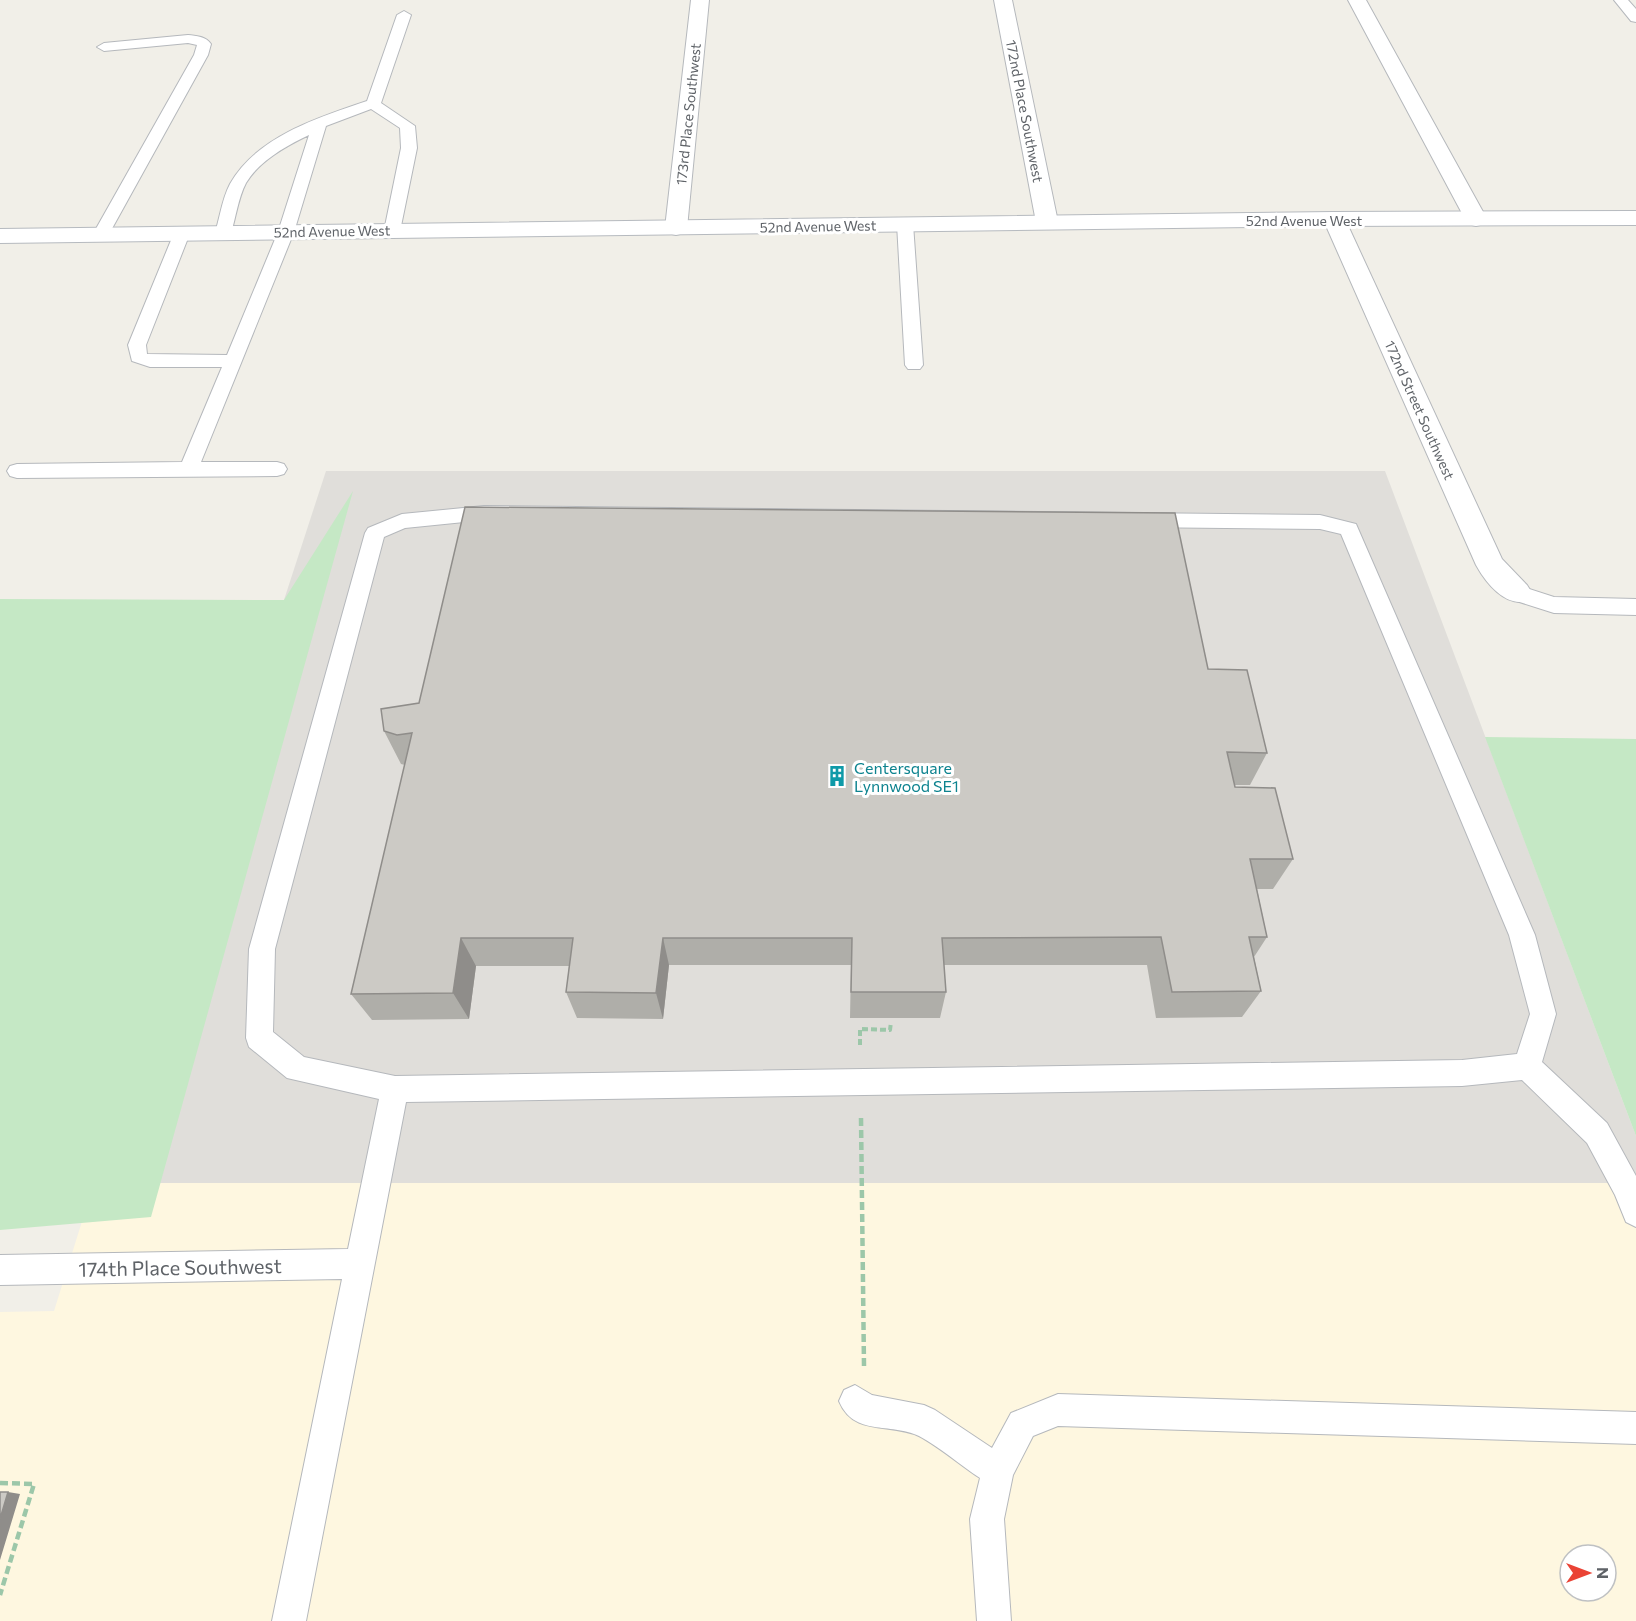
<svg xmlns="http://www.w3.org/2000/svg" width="1636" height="1621" viewBox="0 0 1636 1621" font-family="Commissioner,sans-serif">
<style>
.commercial{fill:#fef7e0;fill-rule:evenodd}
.industrial{fill:#e0deda}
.green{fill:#c5e8c5}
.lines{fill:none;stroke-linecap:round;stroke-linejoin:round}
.lane-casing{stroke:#b5b8bc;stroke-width:2}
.street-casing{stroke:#b5b8bc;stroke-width:2}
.secondary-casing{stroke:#b6babf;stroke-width:2}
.path-far1{stroke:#9cc7a9;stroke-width:4;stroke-dasharray:6 3;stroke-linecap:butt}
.path{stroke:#9cc7a9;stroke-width:4.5;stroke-dasharray:8 4;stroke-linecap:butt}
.lane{fill:#fff;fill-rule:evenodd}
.street{fill:#fff;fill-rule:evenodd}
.secondary{fill:#fff;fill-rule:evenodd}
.wall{fill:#afaea9}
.shaded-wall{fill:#8f8d8a}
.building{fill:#cccac5;stroke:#8f8d8a;stroke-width:1.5}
.labels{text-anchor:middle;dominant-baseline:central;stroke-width:6;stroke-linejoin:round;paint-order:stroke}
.far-street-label{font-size:14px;fill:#5f6368;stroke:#fff}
.culture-label{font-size:16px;fill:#0d838f;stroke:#fff;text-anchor:start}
.near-street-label{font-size:20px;fill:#5f6368;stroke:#fff}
</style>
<rect width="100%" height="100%" fill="#f1efe8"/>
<path class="commercial" d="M94,1183H1636V1621H0V1312L54,1311ZM1570,1555H1606V1591H1570Z"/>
<path class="industrial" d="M326,471H1385L1636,1136V1183H94Z"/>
<path class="green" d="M353,491L151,1217L0,1230V599L284,600Z
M1485,737L1636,739V1136Z"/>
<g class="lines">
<defs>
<path id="lane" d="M1614,0H1628L1636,9V22L1631,21Z
M404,11L411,15L381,103L415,126L417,148L400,231L392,236L384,231L401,148L400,128L371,109L326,126L294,232L201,462H277L284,464L287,469L284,474L277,476L17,478L10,476L7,471L10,466L17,464L182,462L222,367H150L132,361L128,345L174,233L182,228L190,233L146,345L147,354L227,355L278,232L309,135C286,146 259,161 246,183C238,198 236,217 231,233L223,238L215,233C220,217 222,199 230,184C256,137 319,117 367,101L397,15Z
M188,35C197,36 205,36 211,44L208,55L109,234L107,237H95L93,234L194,55L197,45L188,43L104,51L97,47L104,43Z
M905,219L913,224L923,365L920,369H908L905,365L897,224Z
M484,506L1320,515L1356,524L1535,935L1556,1014L1542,1062L1607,1123L1636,1176V1227L1626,1222L1615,1195L1587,1143L1522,1080L1462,1086L406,1102L306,1621H272L342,1279L0,1285V1255L348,1249L379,1099L287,1078L249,1047L246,1038L249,949L365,533L368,528L402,514ZM484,520L1320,529L1341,534L1509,935L1530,1014L1517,1054L1462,1060L395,1076L304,1057L273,1032L275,949L384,537L405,528Z
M1517,585L1554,597L1636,599V615L1554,613L1510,599L1506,593L1510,587Z
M855,1385L872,1395L924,1405L935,1410L992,1448L1011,1413L1058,1394L1636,1412V1444L1058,1426L1033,1436L1013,1475L1004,1519L1011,1621H977L970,1519L980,1478C960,1465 940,1447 919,1436C890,1422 854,1437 839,1401L844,1390Z"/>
<path id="street" d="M691,0H709L687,228L684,233L676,235L668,233L665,228Z
M994,0H1012L1058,222L1055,227L1047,229L1039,227L1036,222Z
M1348,0H1366L1487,219L1484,224L1476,226L1468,224L1465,219Z
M1334,212L1342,214L1345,219L1502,559L1527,585L1532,593L1527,601C1505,607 1486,583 1476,565L1323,219L1326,214Z"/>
<path id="secondary" d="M1636,211V225L1334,226L0,243V229L1334,212Z"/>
</defs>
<use href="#lane" class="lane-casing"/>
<use href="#street" class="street-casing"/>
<use href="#secondary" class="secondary-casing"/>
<path class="path-far1" d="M860,1045V1029L890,1030L891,1022"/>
<path class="path" d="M861,1118L864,1366
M0,1483L34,1484L0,1595"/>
<use href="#lane" class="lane"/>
<use href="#street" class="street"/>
<use href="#secondary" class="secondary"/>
</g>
<path class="wall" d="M1208,669L1267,753L1250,785H1234L1235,787L1293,859L1273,889H1257L1267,937L1254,957L1261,991L1242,1017L1156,1018L1147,965H944L946,992L940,1018H850L851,965H669L663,1019L577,1018L566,992L569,966H476L469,1019L372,1020L351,994L405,765L401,764L384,731Z"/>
<path class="shaded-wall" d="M461,938L476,966L469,1019L453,993Z
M663,938L669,965L663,1019L656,993Z
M8,1492L20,1494L0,1560V1519Z"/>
<path class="building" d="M465,507L1175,513L1208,669L1247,670L1267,753L1227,752L1235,787L1275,788L1293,859H1250L1267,937H1249L1261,991L1172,992L1161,937L942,938L946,992H851L852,938H663L656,993L566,992L573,938H461L453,993L351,994L412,733L397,735L384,731L381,709L419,703Z
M0,1492H8L0,1519Z"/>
<defs>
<symbol id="building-bare" viewBox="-9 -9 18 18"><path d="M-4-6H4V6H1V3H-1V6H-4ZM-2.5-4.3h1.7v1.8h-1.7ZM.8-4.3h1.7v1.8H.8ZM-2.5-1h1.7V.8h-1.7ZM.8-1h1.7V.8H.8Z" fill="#0f9aa8" stroke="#fff" stroke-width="2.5" paint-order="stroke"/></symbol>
</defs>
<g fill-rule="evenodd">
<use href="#building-bare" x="822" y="761" width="30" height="30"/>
</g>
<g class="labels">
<g class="far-street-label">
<text transform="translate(1025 111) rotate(79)">172nd Place Southwest</text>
<text transform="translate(688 114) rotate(-84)">173rd Place Southwest</text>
<text x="1304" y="220">52nd Avenue West</text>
<text transform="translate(818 226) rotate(-1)">52nd Avenue West</text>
<text transform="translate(332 231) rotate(-1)">52nd Avenue West</text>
<text transform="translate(1420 410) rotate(66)">172nd Street Southwest</text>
</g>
<g class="culture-label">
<text x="854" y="767">Centersquare<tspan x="854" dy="18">Lynnwood SE1</tspan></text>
</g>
<g class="near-street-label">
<text transform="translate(180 1267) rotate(-1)">174th Place Southwest</text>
</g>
</g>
<g transform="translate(1588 1573) rotate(90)"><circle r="28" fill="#ffffff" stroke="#bfc1c3" stroke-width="1.5"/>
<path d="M0-4.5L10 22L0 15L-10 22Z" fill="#ea4335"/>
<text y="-9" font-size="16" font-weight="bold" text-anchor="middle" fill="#5f6368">N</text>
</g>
</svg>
